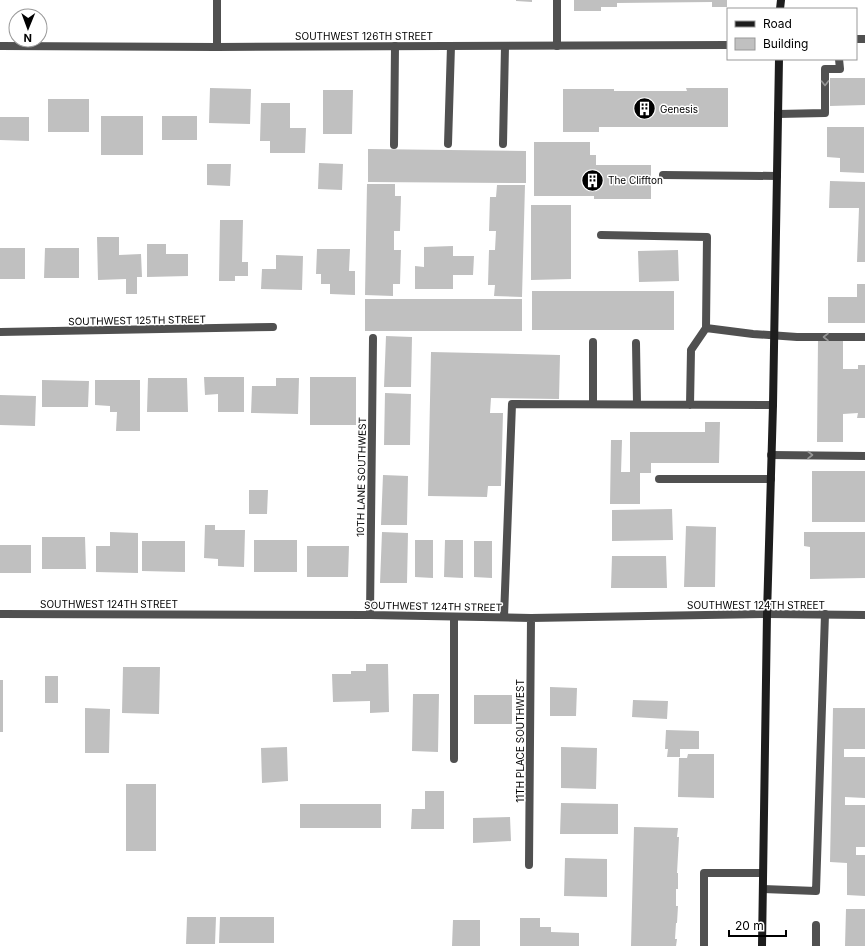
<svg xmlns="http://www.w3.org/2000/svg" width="865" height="946" viewBox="0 0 865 946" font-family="Inter,sans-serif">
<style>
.building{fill:#c0c0c0}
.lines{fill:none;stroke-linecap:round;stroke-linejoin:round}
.service{stroke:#505050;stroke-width:8}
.minor{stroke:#505050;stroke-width:8}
.secondary{stroke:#1d1d1d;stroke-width:8}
.oneway{stroke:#969696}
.labels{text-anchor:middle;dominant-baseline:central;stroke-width:3;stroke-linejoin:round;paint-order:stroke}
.street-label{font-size:10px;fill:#000;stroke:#fff}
.poi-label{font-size:10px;fill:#000;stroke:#fff;text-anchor:start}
</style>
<rect width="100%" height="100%" fill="#fff"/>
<path class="building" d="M516,0H532V2L516,1Z
M574,0H727V7H712V2L617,3V7H601V11H574Z
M830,78H865V105L830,106Z
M210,88L251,89L250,124L209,123Z
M686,88H728V127H599V132H563V89H614V91H687Z
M323,90H353L352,134H323Z
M48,99H89V132H48Z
M261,103H290V128H306L305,153H270V141H260Z
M101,116H143V155H101Z
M162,116H197V140H162Z
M0,117H29V141L0,140Z
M827,127H864V173L840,172V158L827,157Z
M534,142H590V155H596V165H651V199H594V196H534Z
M368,149L526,151V183L368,182Z
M319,163L343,164L342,190L318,189Z
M207,164H231L230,186L207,185Z
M830,181L865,182V262H857L859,208H829Z
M367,184H395V196H401L400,231H394V250H401L400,284H393V296L365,295Z
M497,185H525L522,297L494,296L495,285H488L489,250H495L496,231H489L490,197H496Z
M531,205H571V279L531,280Z
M220,220H243L242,262H248V276H235V281H219Z
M97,237H119V255L141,254L142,277H137V294H126V279L98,280Z
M147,244H166V254H188V276L147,277Z
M453,246V256H474L473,275H453V289H415V266L424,267V247Z
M0,248H25V279H0Z
M45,248H79V278H44Z
M317,249H350L349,271H355V295L330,294V284H321V274H316Z
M678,250L679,281L639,282L638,251Z
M276,255L303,256L302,290L261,289L262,269H276Z
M857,284H865V323H828V297H857Z
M532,291H674V330H532Z
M365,299H522V331H365Z
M386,336L412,337L411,387H384Z
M818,339H843V369H858V365H865V418H857L858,413L843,414V442H817Z
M431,352L560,355L559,399L491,398L490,413H503L501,486H488L487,497L428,496Z
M204,377H244V412H218V394L205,395Z
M310,377H356V425H310Z
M148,378H187L188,412H147Z
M276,378H299L298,414L251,413L252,386H276Z
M42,380L89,381L88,407H42Z
M95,380H140V431H116L117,412H110V406L95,405Z
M385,393L411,394L410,445H384Z
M0,395L36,396L35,426L0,425Z
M705,422H720L719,463H651V473H640V504H610L611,440H622L621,472H630V432H705Z
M812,471H865V522H812Z
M383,475L408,476L407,525H381Z
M249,490H268L267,514H249Z
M672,509L673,540L612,541V510Z
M205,525H215V530H245L244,567L218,566V559L204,558Z
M686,526L716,527L715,587H684Z
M110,532L138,533V573L96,572V546H110Z
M382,532L408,533L407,583H380Z
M804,532H865V578L810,579V547L804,546Z
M42,537H85L86,569H42Z
M254,540H297V572H254Z
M415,540H433V578L415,577Z
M445,540H463V578L444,577Z
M142,541H185V572L142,571Z
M474,541H492V578L474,577Z
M0,545H31V573H0Z
M307,546H349L348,577H307Z
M612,556H666L667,588H611Z
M366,664H388L389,712L370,713V701L333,702L332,674H351V671H366Z
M123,667H160L159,714L122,713Z
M45,676H58V703H45Z
M0,680H3V732H0Z
M550,687L577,688L576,716H550Z
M413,694H439L438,752L412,751Z
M474,695H512V724H474Z
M633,700L668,701L667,719L632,717Z
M85,708L110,709L109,753H85Z
M833,708H865V749H844V757H865V798L845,797V805H865V847H856V855H865V896L847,895V863L830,862Z
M666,730L699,731V749H680V757H667L668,749H665Z
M287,747L288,781L262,783L261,748Z
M561,747L597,748L596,789L561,788Z
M688,754H714V798L678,797L679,758H687Z
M126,784H156V851H126Z
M425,791H444V829H411L412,809H425Z
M561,803L618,804V834H560Z
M300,804H381V828H300Z
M510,817L511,841L473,843V818Z
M634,827L678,828L677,837H679L677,873H678V889H676V906H678L677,923H676L675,939H677L676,946H631Z
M565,858L607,859V897L564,896Z
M846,909H865V946H845Z
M187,917H216L215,944H186Z
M220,917H274V943H219Z
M520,918H540V927H551V932L579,933V946H520Z
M453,920H480V946H452Z"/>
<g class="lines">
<path class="service" d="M217,0V47
M557,0V46
M778,114L825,113V69H840L839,59
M448,144L451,46
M503,144L505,46
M394,145L395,46
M663,175L777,176
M601,235L707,237L706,328L691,350L690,405
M706,328L753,334L797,337H865
M636,343L637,404
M593,404V342
M771,455L865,456
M659,479H771
M454,617V759
M504,617L512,404L773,405
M763,889L816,891L825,614
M704,946V873H763
M816,946V925"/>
<path class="minor" d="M856,39H865
M0,46L217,47L728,45
M0,332L273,327
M0,614L370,615L531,618L767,614L865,615
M370,615L373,338
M529,865L531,618"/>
<path class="secondary" d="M780,9L781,0
M762,946L767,614L773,405L779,59"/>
</g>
<defs><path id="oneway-chevron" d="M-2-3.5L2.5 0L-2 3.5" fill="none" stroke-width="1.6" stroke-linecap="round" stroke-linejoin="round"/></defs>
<g class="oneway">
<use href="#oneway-chevron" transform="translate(825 83) rotate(89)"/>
<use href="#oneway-chevron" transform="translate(826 337) rotate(-180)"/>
<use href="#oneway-chevron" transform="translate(810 455)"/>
</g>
<defs>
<symbol id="building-disc" viewBox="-11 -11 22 22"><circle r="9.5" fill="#000" stroke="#fff"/><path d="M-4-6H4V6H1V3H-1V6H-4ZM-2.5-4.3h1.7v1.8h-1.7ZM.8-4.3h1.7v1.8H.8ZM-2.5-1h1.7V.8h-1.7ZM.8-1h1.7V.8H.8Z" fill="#fff"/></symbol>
</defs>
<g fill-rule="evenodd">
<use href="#building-disc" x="632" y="96" width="25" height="25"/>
<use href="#building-disc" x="580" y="168" width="25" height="25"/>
</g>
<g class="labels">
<g class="street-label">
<text x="364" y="36">SOUTHWEST 126TH STREET</text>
<text transform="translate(137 320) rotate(-1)">SOUTHWEST 125TH STREET</text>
<text transform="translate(361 477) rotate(-89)">10TH LANE SOUTHWEST</text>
<text x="109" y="604">SOUTHWEST 124TH STREET</text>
<text x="756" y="605">SOUTHWEST 124TH STREET</text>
<text transform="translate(433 606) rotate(1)">SOUTHWEST 124TH STREET</text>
<text transform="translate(520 741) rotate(-90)">11TH PLACE SOUTHWEST</text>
</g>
<g class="poi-label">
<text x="660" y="109">Genesis</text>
<text x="608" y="180">The Cliffton</text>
</g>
</g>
<rect x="727" y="8" width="130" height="52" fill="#ffffff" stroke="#999999"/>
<rect x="735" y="21" width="20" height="6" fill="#1d1d1d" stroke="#999999"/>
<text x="763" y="28" font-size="12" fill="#000000">Road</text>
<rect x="735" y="38" width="20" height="12" fill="#c0c0c0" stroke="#999999"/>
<text x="763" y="48" font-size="12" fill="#000000">Building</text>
<g transform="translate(28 28) rotate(181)"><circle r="19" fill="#ffffff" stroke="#999999"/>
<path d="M0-3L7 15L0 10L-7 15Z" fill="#000000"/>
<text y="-6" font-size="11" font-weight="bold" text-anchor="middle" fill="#000000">N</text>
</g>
<path d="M729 930v6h57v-6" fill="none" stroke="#000000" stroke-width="2"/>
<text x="735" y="930" font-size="12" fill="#000000" stroke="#ffffff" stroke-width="3" paint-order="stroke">20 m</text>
</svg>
